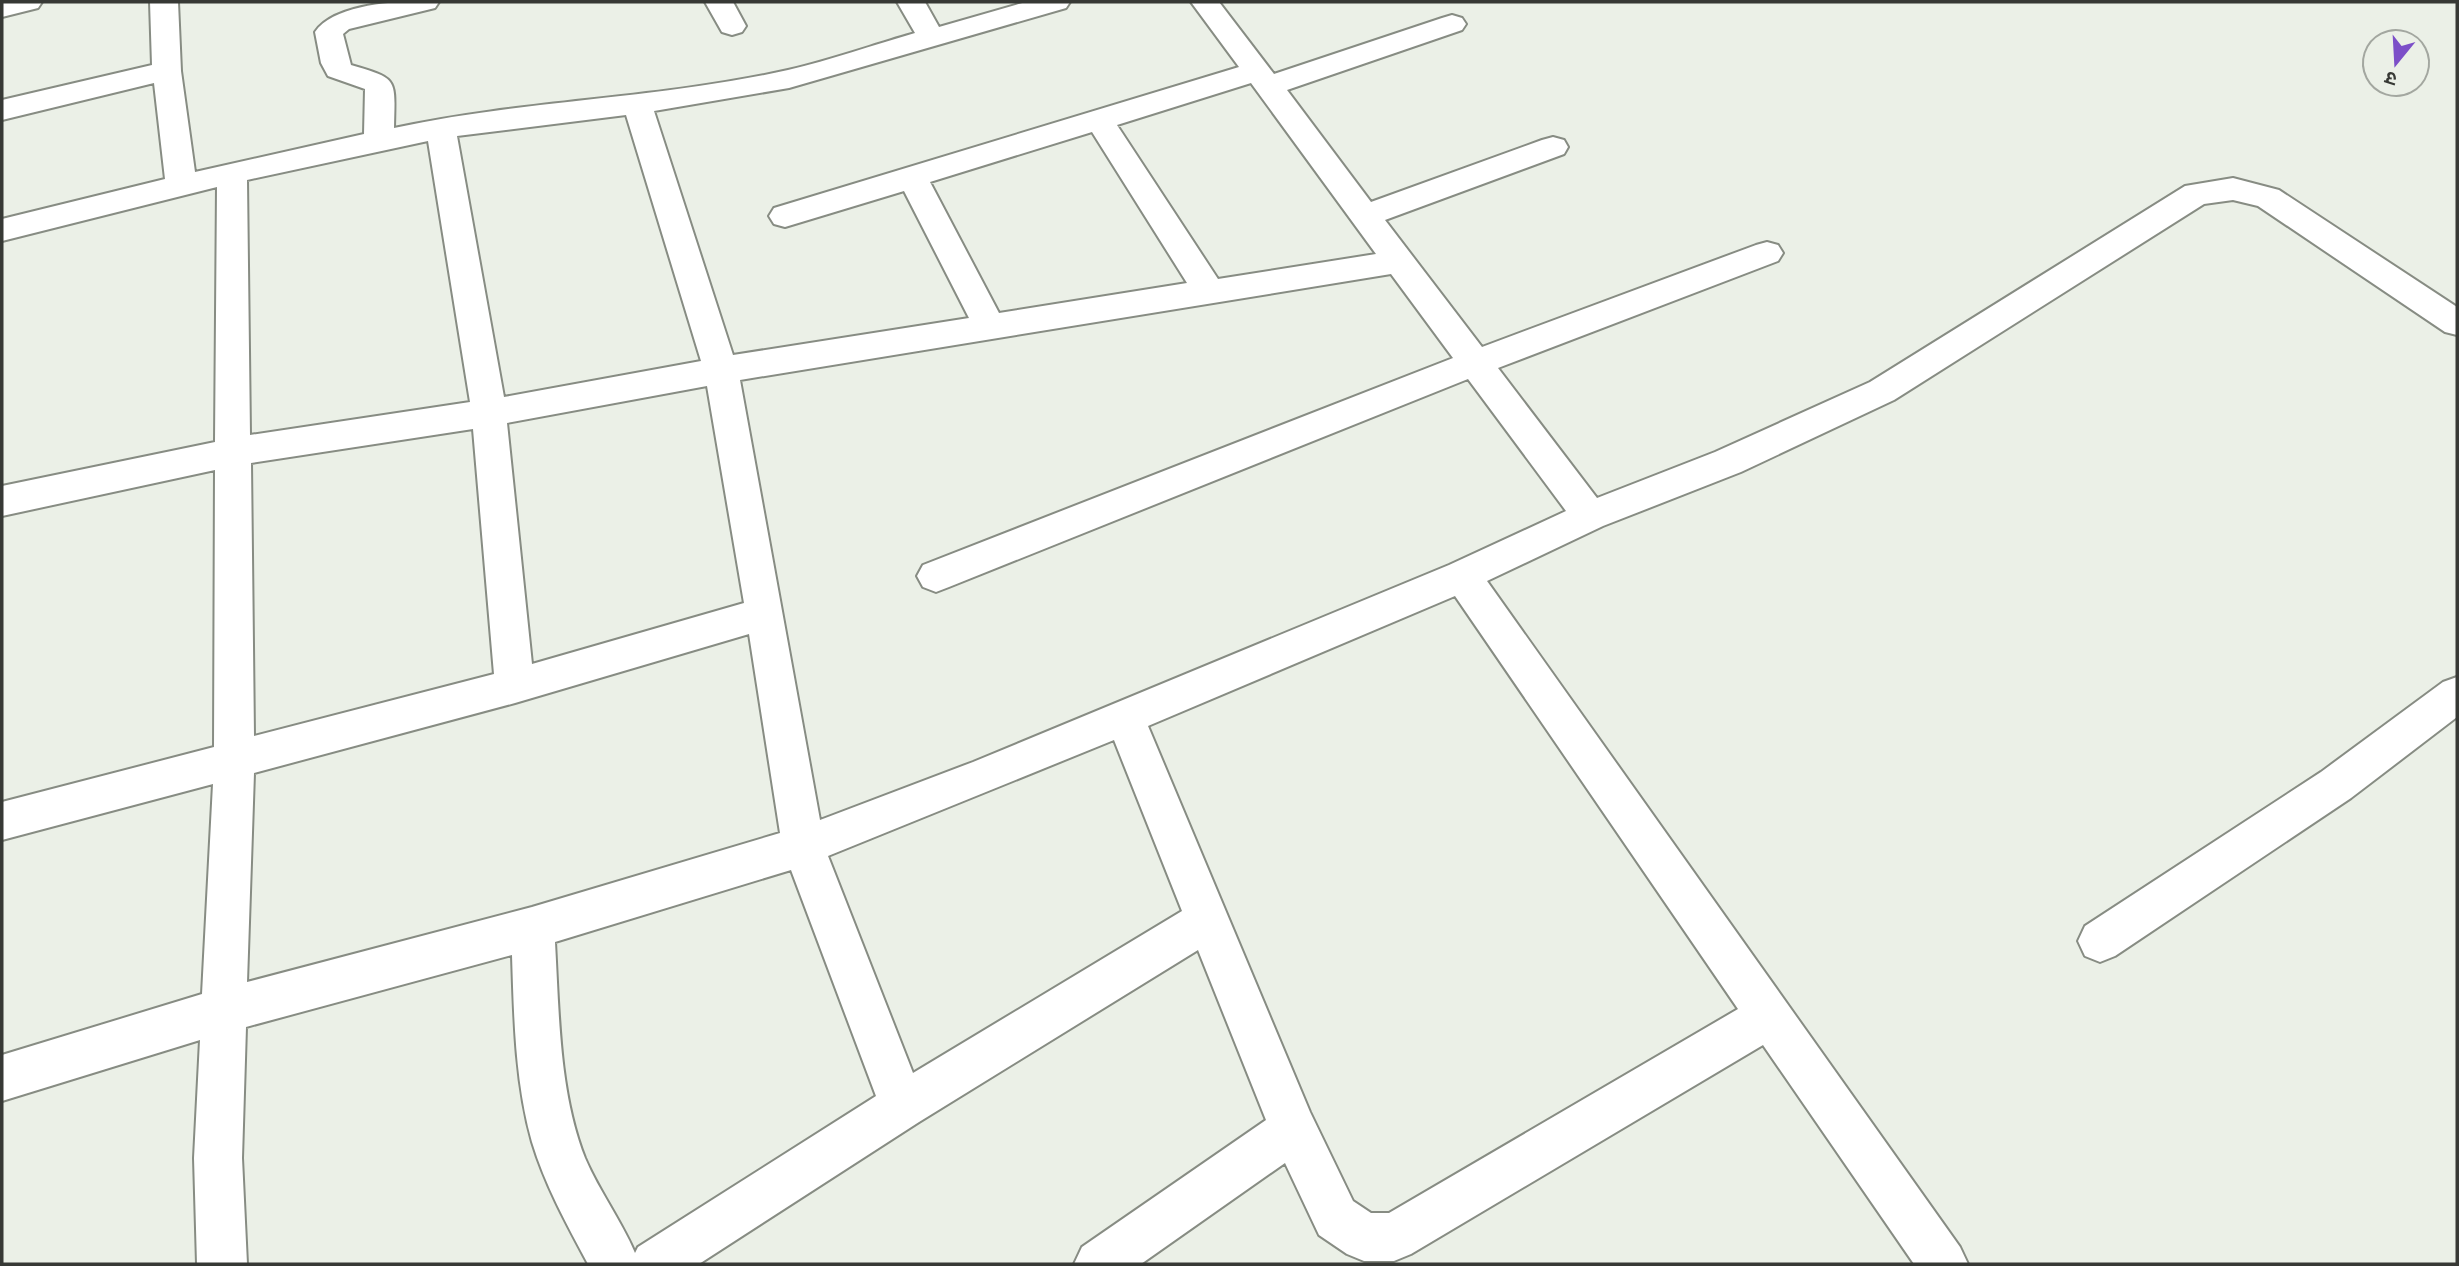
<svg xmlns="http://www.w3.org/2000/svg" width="2459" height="1266" viewBox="0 0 2459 1266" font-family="Bitter,'Noto Sans Devanagari',serif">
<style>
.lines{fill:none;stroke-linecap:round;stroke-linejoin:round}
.minor-casing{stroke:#878c83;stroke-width:4}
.minor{fill:#fff;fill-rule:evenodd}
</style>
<rect width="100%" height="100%" fill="#ebf0e7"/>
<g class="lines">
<defs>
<path id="minor" d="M2,2H42L38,8L2,17Z
M150,2H178L181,71L195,172L364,134L365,89L328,76L321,63L315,32C335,2 406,0 439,2L435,8L349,29L343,34L351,65C399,79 395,78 394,128C524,100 658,99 788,70C831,60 873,45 915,33L897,2H925L939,27L1026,2H1070L1066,8L789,88L654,111L733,355L969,318L904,191L785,227L774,224L769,216L774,208L1239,67L1191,2H1219L1274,74L1442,18L1452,15L1462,18L1466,24L1462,30L1287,90L1371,202L1542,140L1553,137L1564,140L1568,147L1564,154L1385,220L1482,347L1756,245L1767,242L1778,245L1783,253L1778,261L1498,368L1597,498L1715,452L1870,382L2185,186L2233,178L2279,190L2457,307V335L2445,332L2258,206L2233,200L2204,204L1894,400L1741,472L1603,526L1487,581L1960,1247L1968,1264H1914L1763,1045L1411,1254L1394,1261H1364L1347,1254L1319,1235L1285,1163L1141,1264H1074L1082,1247L1266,1120L1198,950L919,1122L699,1264H588C567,1225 545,1185 532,1142C515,1082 514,1017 512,955L246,1027L242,1158L247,1264H197L194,1158L200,1040L2,1101V1055L202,994L213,784L2,840V802L214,747L215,470L2,516V486L215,442L217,187L2,241V219L165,179L154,83L2,120V100L152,65ZM1251,83L1376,254L1218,279L1117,125ZM626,115L701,361L504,397L457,136ZM1092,132L1187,283L999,313L930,182ZM428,141L470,402L250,435L247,180ZM1391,274L1453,358L923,565L917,576L923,587L936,592L949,587L1468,379L1566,511L1449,565L973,762L820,820L740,380ZM707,386L744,603L532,664L507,423ZM473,429L494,674L254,736L251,463ZM1455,596L1738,1009L1389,1213H1371L1353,1201L1310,1112L1148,726ZM749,634L780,833L532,907L247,982L254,773L515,703ZM1114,740L1182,911L913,1073L828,856ZM791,870L876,1096L638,1247L635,1253C621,1220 599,1191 585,1158C559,1092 559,1013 555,942Z
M705,2H733L746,26L742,32L732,35L722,32Z
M2457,677V717L2351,798L2115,956L2100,962L2085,956L2078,941L2085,926L2321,772L2443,682Z"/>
</defs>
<use href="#minor" class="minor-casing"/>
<use href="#minor" class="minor"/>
</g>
<rect width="2459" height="1266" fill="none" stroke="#373935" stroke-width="7"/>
<g transform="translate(2396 63) rotate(198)"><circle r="33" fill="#ebf0e7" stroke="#a3a7a0" stroke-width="2"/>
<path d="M0-5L12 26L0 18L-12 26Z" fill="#7c4fc8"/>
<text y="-10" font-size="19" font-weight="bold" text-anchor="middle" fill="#373935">उ</text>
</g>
</svg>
